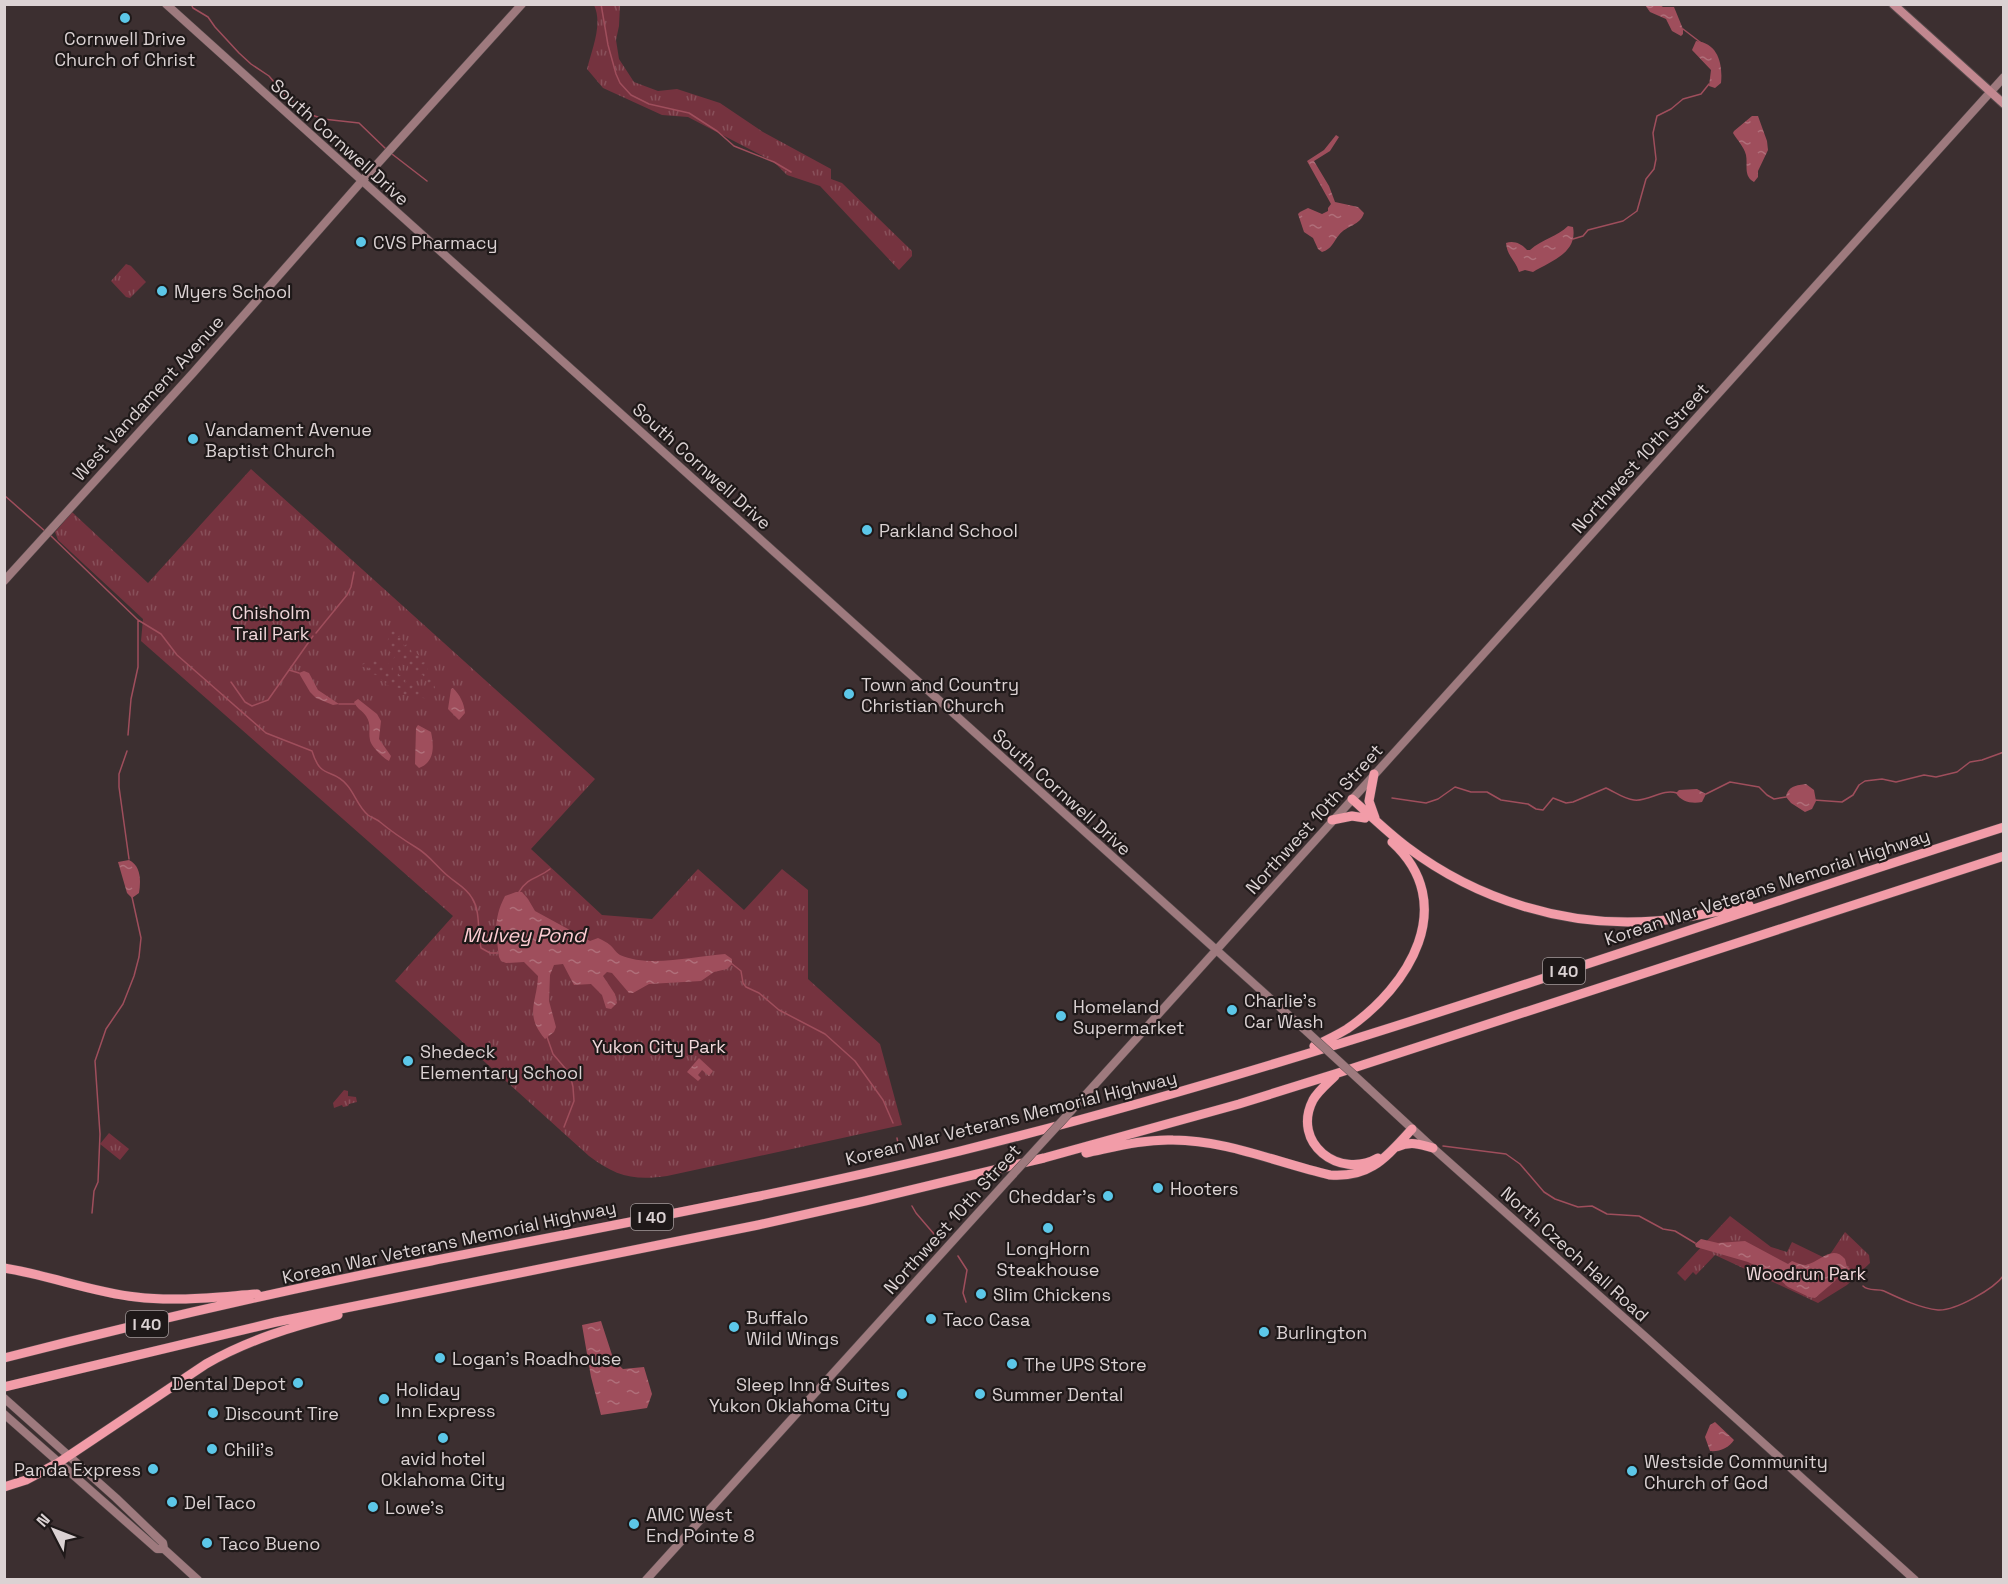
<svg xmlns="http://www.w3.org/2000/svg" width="2008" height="1584" viewBox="0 0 2008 1584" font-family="'Space Grotesk',sans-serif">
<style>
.park{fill:url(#park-tufts)}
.garden{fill:url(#garden-dots)}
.water{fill:url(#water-ripples)}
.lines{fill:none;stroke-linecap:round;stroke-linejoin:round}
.stream{stroke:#9f4e5c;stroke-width:1.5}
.secondary-casing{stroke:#564b4c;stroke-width:9}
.primary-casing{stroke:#564b4c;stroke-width:10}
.highway-casing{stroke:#564b4c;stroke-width:10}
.secondary{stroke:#9e7a7e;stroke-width:8}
.primary{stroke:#c28890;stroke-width:8}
.highway{stroke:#f29ca8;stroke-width:9}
.secondary-bridge-casing{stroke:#564b4c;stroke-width:9;stroke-linecap:butt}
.secondary-bridge{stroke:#9e7a7e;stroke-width:8}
.poi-dot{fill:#5cc7e8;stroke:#1f1919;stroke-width:2}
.labels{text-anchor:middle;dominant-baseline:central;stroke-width:4.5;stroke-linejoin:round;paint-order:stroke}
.shield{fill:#1f1919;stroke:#a39a9b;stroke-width:1.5}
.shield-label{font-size:16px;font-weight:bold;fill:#dbd2d3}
.poi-label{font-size:18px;fill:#dbd2d3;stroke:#1f1919;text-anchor:start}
.street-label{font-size:18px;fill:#dbd2d3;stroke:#1f1919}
.park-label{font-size:18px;fill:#f1d8db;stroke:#1f1919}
.water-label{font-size:20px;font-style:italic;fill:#fecdd3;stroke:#1f1919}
</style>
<defs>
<pattern id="park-tufts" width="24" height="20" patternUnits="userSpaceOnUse" patternTransform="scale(1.5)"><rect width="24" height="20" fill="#75333f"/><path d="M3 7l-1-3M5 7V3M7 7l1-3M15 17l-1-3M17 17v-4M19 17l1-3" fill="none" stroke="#88505a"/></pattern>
<pattern id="garden-dots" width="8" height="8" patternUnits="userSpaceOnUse" patternTransform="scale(1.5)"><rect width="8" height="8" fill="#75333f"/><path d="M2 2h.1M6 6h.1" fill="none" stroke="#88505a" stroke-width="1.8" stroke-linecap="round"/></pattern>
<pattern id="water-ripples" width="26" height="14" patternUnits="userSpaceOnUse" patternTransform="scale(1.5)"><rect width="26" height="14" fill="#9f4e5c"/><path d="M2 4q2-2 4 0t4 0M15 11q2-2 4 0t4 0" fill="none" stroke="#b06f7a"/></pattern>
</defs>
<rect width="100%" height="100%" fill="#3c2f30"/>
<path class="park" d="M594,5H620L619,26L616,40L619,59L634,82L658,91L677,89L720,103L763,132L831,169V179L842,183L912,251V256L899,270L820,186L787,175L774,162L688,117L662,115L603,88L587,69C592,49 603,24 594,5Z
M126,264L131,266L146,282L130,298L126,297L111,281Z
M251,469L595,779L531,849L602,915L652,919L698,869L744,910L782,869L808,890V979L880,1044L902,1125L667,1176C634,1181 615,1176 589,1156L395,981L453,916L141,641L143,619L58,540L55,532L72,512L148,583Z
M344,1090L348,1091V1096L356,1097L357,1102L349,1104L348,1106L343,1107L342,1105L334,1108L333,1103Z
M109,1133L129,1149L120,1160L100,1144Z
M1730,1216L1771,1247L1787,1252L1792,1242L1827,1259L1845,1232L1869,1255L1870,1263L1847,1285L1818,1303L1715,1255L1696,1275L1693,1272L1685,1281L1677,1273Z"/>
<path class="garden" d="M390,626L395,631L397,638L400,636L403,640L404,646L407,644L410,646L412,654L414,650L419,656L420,663L425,662L428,664C425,677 438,682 435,695L422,674L419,680L415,675V670L409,672L408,665H403L405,659L399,661L393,659L397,654L390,652L387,646Z
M375,658L384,661L386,667L390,662L393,667L392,674L399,671V675L406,676L405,682L410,681L416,684L411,689L434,697C422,702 414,692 402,695L399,692L400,688L391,687L385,684L389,681H384L378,678L380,676L369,673L367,671L369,668L358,666Z"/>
<path class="water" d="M1645,5H1660L1663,7H1674L1683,29V34L1681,36L1672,31L1666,19L1650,12Z
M1696,41C1718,43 1723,64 1721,83L1715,88L1709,86L1711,70L1692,50Z
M1752,116H1758L1767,141L1768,150L1758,171V177L1754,182C1743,176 1748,165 1746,155C1744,147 1738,141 1733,133L1734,131Z
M1336,135L1339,137L1330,151L1314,161L1329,186L1335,202L1358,207L1364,213C1360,226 1347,225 1339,235C1333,242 1332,249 1322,252L1318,249L1313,238L1304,232L1298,214L1300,212L1308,208L1322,214L1328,211V208L1331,204L1307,161L1324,150Z
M1568,226L1573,227C1578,253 1551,261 1533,272L1525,270L1519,272C1516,261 1507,256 1506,243C1514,240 1522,244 1527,250H1530C1542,239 1557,237 1568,226Z
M304,671L309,673L318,690L339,704L333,705L316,698L310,692L300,675L299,673Z
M453,688C460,695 464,703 465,713L459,720L448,709L451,689Z
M358,699L377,714L381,721L379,739L391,756L389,761C383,758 371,746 370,740C368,731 372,725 366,716C362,710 357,709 354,702Z
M418,725L431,732C434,746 435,762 419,768L415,764L416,728Z
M1806,784L1814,790L1816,801L1812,809L1805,812L1791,803L1786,797C1788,786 1797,785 1806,784Z
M1697,789L1706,794L1702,802C1692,804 1681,802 1676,793L1679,790Z
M129,860C141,866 141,880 139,893L132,898L127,893L118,862Z
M516,892H522L528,899L535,911L590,941L598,938C602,940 607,942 610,945C614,948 615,952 620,955C649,968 695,956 725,954L732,959V964L727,969L714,972L701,981L649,984L633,993H629L612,973L607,972L603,976L615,994L617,1003L611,1009L606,1008L602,995L591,984L574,985L563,964L554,965L550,975L549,1001L556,1027L554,1032L545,1039C524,1014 537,1003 538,976L524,962L506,963L501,961L499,957C496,933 493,919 505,896Z
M699,1058L713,1071L709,1076L702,1070L698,1075L701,1078L698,1081L687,1072Z
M1701,1239L1718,1243L1745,1241L1788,1264L1792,1261C1797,1263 1801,1265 1806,1265C1820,1262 1832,1244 1845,1259L1847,1267L1835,1281L1815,1298L1809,1297L1788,1287L1776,1276L1748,1262L1696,1247L1695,1244Z
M601,1321L614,1361L623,1369L644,1367L652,1394L647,1408L601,1415L591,1377L582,1325Z
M1715,1422L1734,1440C1729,1448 1719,1452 1710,1451L1705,1437L1710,1425Z"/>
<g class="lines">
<path class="stream" d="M191,4L193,8L208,17L215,27L239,53L251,64L269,76L285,95L293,101L312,115L323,119L359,123L386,149
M601,4L608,45L616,74L620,83L631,95L649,104L689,113L717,131L734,146L774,162L791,172
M1683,29L1700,42
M392,154L427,181
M1573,239L1583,236L1588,230L1623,221L1637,211L1646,179L1654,169L1656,159L1653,133L1657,116L1671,109L1683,99L1701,94L1709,84
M4,495L46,532
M50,535L138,620L161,634L177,655L266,733L312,751C321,781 332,767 347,785C355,794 358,807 368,815C372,818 377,819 380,822C392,832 404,840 417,848C429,855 438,868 448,876C457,884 466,887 472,898C481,912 477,931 481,948L490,953H498
M316,633L347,595L351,587L354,572
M289,670L299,673
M231,682L245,702L252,706L268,700L313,636
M339,704H355
M128,735L131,699L138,667V620
M127,751L119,774V787L129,859
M1706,794L1730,782L1759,787L1767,795L1774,799L1786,797
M1392,798L1426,803L1438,799L1455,787L1471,792H1487L1501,800L1528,804L1536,809L1543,810L1553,798L1566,803L1573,802L1606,788C1615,792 1624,799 1634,800C1649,802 1662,788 1677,793
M1814,800L1842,802L1853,795L1859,785L1865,781L1882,779L1896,782L1924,775L1936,777L1957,772L1970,762L1982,760L2004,752
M519,892C529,876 538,879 550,869
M731,963L741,971L743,983L746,987L759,993L779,1010L825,1034L855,1061L883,1100L893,1123
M547,1037L553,1054L570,1074L573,1087L574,1101L564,1127
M897,1138L899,1148
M1443,1146L1506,1154L1520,1164L1544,1192L1555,1199L1578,1207L1592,1206L1607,1214L1639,1216L1663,1229L1675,1231L1695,1243
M912,1206L916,1213L934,1234
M92,1213L94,1191L98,1182L100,1134L95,1061L106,1029L123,1004L134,976L139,957L141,938L132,897
M958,1256L967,1270L963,1293L966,1302
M1845,1266L1857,1275
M1863,1286C1869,1292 1877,1288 1884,1291C1901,1299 1920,1308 1938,1310C1955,1311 1994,1289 2004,1275"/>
<defs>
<path id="secondary" d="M166,4L1304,1029
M4,581L193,373L361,182L522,4
M1367,1087L1433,1148L1649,1340L1915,1580
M1071,1111L2004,77
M4,1398L116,1498L163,1543L164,1549L198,1580
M4,1414L157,1549H164
M646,1580L1007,1181"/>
<path id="primary" d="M1893,4L2004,104"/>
<path id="highway" d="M1374,774L1369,801L1375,818
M1352,799C1370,815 1387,832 1407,847C1477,900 1567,928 1655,921C1687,919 1718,911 1749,905
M1332,820L1352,816L1365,818
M1314,1046C1325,1041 1337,1035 1347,1029C1409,987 1460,904 1392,842
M1335,1076C1327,1084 1318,1091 1313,1100C1291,1143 1339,1180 1378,1158
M1397,1147C1410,1141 1420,1144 1433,1148
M1086,1153C1115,1147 1143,1139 1173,1140C1226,1140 1278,1163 1330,1175C1371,1178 1386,1157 1412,1129
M4,1268C49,1275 91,1292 136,1297C176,1302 216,1297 257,1294
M4,1358C145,1322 288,1289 431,1261C607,1226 785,1194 960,1151C1314,1063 1657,938 2004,827
M4,1387L276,1322L758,1225L865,1201L1044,1158L1239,1104L1338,1073L2004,856
M4,1487L26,1480L58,1463L206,1364C248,1340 291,1327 338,1315"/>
</defs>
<use href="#secondary" class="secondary-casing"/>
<use href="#primary" class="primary-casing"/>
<use href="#highway" class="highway-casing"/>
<use href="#secondary" class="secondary"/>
<use href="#primary" class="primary"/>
<use href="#highway" class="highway"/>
<defs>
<path id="secondary-bridge" d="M1304,1029L1367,1087
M1007,1181L1071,1111"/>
</defs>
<use href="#secondary-bridge" class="secondary-bridge-casing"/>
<use href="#secondary-bridge" class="secondary-bridge"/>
</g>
<g class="poi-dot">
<circle cx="125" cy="18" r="6"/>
<circle cx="361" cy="242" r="6"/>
<circle cx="162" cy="291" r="6"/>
<circle cx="193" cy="439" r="6"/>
<circle cx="867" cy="530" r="6"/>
<circle cx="849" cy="694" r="6"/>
<circle cx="1232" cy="1010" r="6"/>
<circle cx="1061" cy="1016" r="6"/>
<circle cx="408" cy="1061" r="6"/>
<circle cx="1158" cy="1188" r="6"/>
<circle cx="1108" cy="1196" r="6"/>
<circle cx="1048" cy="1228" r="6"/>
<circle cx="981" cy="1294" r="6"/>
<circle cx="931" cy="1319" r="6"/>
<circle cx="734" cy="1327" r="6"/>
<circle cx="1264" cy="1332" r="6"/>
<circle cx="440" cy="1358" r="6"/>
<circle cx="1012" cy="1364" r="6"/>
<circle cx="298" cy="1383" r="6"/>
<circle cx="902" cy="1394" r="6"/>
<circle cx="980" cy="1394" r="6"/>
<circle cx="384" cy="1399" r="6"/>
<circle cx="213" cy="1413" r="6"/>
<circle cx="443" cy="1438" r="6"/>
<circle cx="212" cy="1449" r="6"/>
<circle cx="153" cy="1469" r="6"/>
<circle cx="1632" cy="1471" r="6"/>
<circle cx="172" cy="1502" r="6"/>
<circle cx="373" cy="1507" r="6"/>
<circle cx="634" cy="1524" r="6"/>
<circle cx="207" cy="1543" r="6"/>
</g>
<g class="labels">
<g class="shield">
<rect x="1543" y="958" width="42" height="26" rx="4.5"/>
<rect x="631" y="1204" width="42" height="26" rx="4.5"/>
<rect x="126" y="1311" width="42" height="26" rx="4.5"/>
</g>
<g class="shield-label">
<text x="1564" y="971">I 40</text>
<text x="652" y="1217">I 40</text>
<text x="147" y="1324">I 40</text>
</g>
<g class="poi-label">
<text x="125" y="38" text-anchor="middle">Cornwell Drive<tspan x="125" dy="21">Church of Christ</tspan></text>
<text x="373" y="242">CVS Pharmacy</text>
<text x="174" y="291">Myers School</text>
<text x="205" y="429">Vandament Avenue<tspan x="205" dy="21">Baptist Church</tspan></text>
<text x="879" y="530">Parkland School</text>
<text x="861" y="684">Town and Country<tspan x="861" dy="21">Christian Church</tspan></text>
<text x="1244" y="1000">Charlie's<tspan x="1244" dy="21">Car Wash</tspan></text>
<text x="1073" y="1006">Homeland<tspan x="1073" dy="21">Supermarket</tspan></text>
<text x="420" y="1051">Shedeck<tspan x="420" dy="21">Elementary School</tspan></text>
<text x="1170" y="1188">Hooters</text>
<text x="1096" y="1196" text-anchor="end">Cheddar's</text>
<text x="1048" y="1248" text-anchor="middle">LongHorn<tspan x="1048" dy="21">Steakhouse</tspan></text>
<text x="993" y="1294">Slim Chickens</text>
<text x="746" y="1317">Buffalo<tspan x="746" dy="21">Wild Wings</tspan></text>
<text x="943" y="1319">Taco Casa</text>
<text x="1276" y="1332">Burlington</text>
<text x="452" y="1358">Logan's Roadhouse</text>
<text x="1024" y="1364">The UPS Store</text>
<text x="286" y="1383" text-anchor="end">Dental Depot</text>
<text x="890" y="1384" text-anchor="end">Sleep Inn &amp; Suites<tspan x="890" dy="21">Yukon Oklahoma City</tspan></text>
<text x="396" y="1389">Holiday<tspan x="396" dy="21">Inn Express</tspan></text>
<text x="992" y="1394">Summer Dental</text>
<text x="225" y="1413">Discount Tire</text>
<text x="224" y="1449">Chili's</text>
<text x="443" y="1458" text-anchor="middle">avid hotel<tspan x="443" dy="21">Oklahoma City</tspan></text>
<text x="1644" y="1461">Westside Community<tspan x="1644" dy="21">Church of God</tspan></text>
<text x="141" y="1469" text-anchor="end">Panda Express</text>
<text x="184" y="1502">Del Taco</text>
<text x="385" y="1507">Lowe's</text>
<text x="646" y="1514">AMC West<tspan x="646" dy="21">End Pointe 8</tspan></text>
<text x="219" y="1543">Taco Bueno</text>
</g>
<g class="street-label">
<text transform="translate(340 142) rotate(42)">South Cornwell Drive</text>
<text transform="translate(148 398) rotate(-48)">West Vandament Avenue</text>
<text transform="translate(1640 458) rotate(-48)">Northwest 10th Street</text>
<text transform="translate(702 466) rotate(42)">South Cornwell Drive</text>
<text transform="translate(1062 792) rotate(42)">South Cornwell Drive</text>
<text transform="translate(1314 819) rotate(-48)">Northwest 10th Street</text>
<text transform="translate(1767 887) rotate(-18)">Korean War Veterans Memorial Highway</text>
<text transform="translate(1011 1118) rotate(-14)">Korean War Veterans Memorial Highway</text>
<text transform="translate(952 1219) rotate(-48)">Northwest 10th Street</text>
<text transform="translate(449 1242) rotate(-12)">Korean War Veterans Memorial Highway</text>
<text transform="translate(1575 1254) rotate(42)">North Czech Hall Road</text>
</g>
<g class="park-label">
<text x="271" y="612">Chisholm<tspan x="271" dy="21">Trail Park</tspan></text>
<text x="659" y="1046">Yukon City Park</text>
<text x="1806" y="1273">Woodrun Park</text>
</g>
<g class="water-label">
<text x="524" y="935">Mulvey Pond</text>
</g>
</g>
<rect width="2008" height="1584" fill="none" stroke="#dbd2d3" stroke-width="12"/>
<g transform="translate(54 1530) rotate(312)" stroke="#1f1919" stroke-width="4.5" paint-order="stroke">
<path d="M0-4.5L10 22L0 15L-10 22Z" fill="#dbd2d3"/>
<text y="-9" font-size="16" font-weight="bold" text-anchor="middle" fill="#dbd2d3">N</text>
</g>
</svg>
